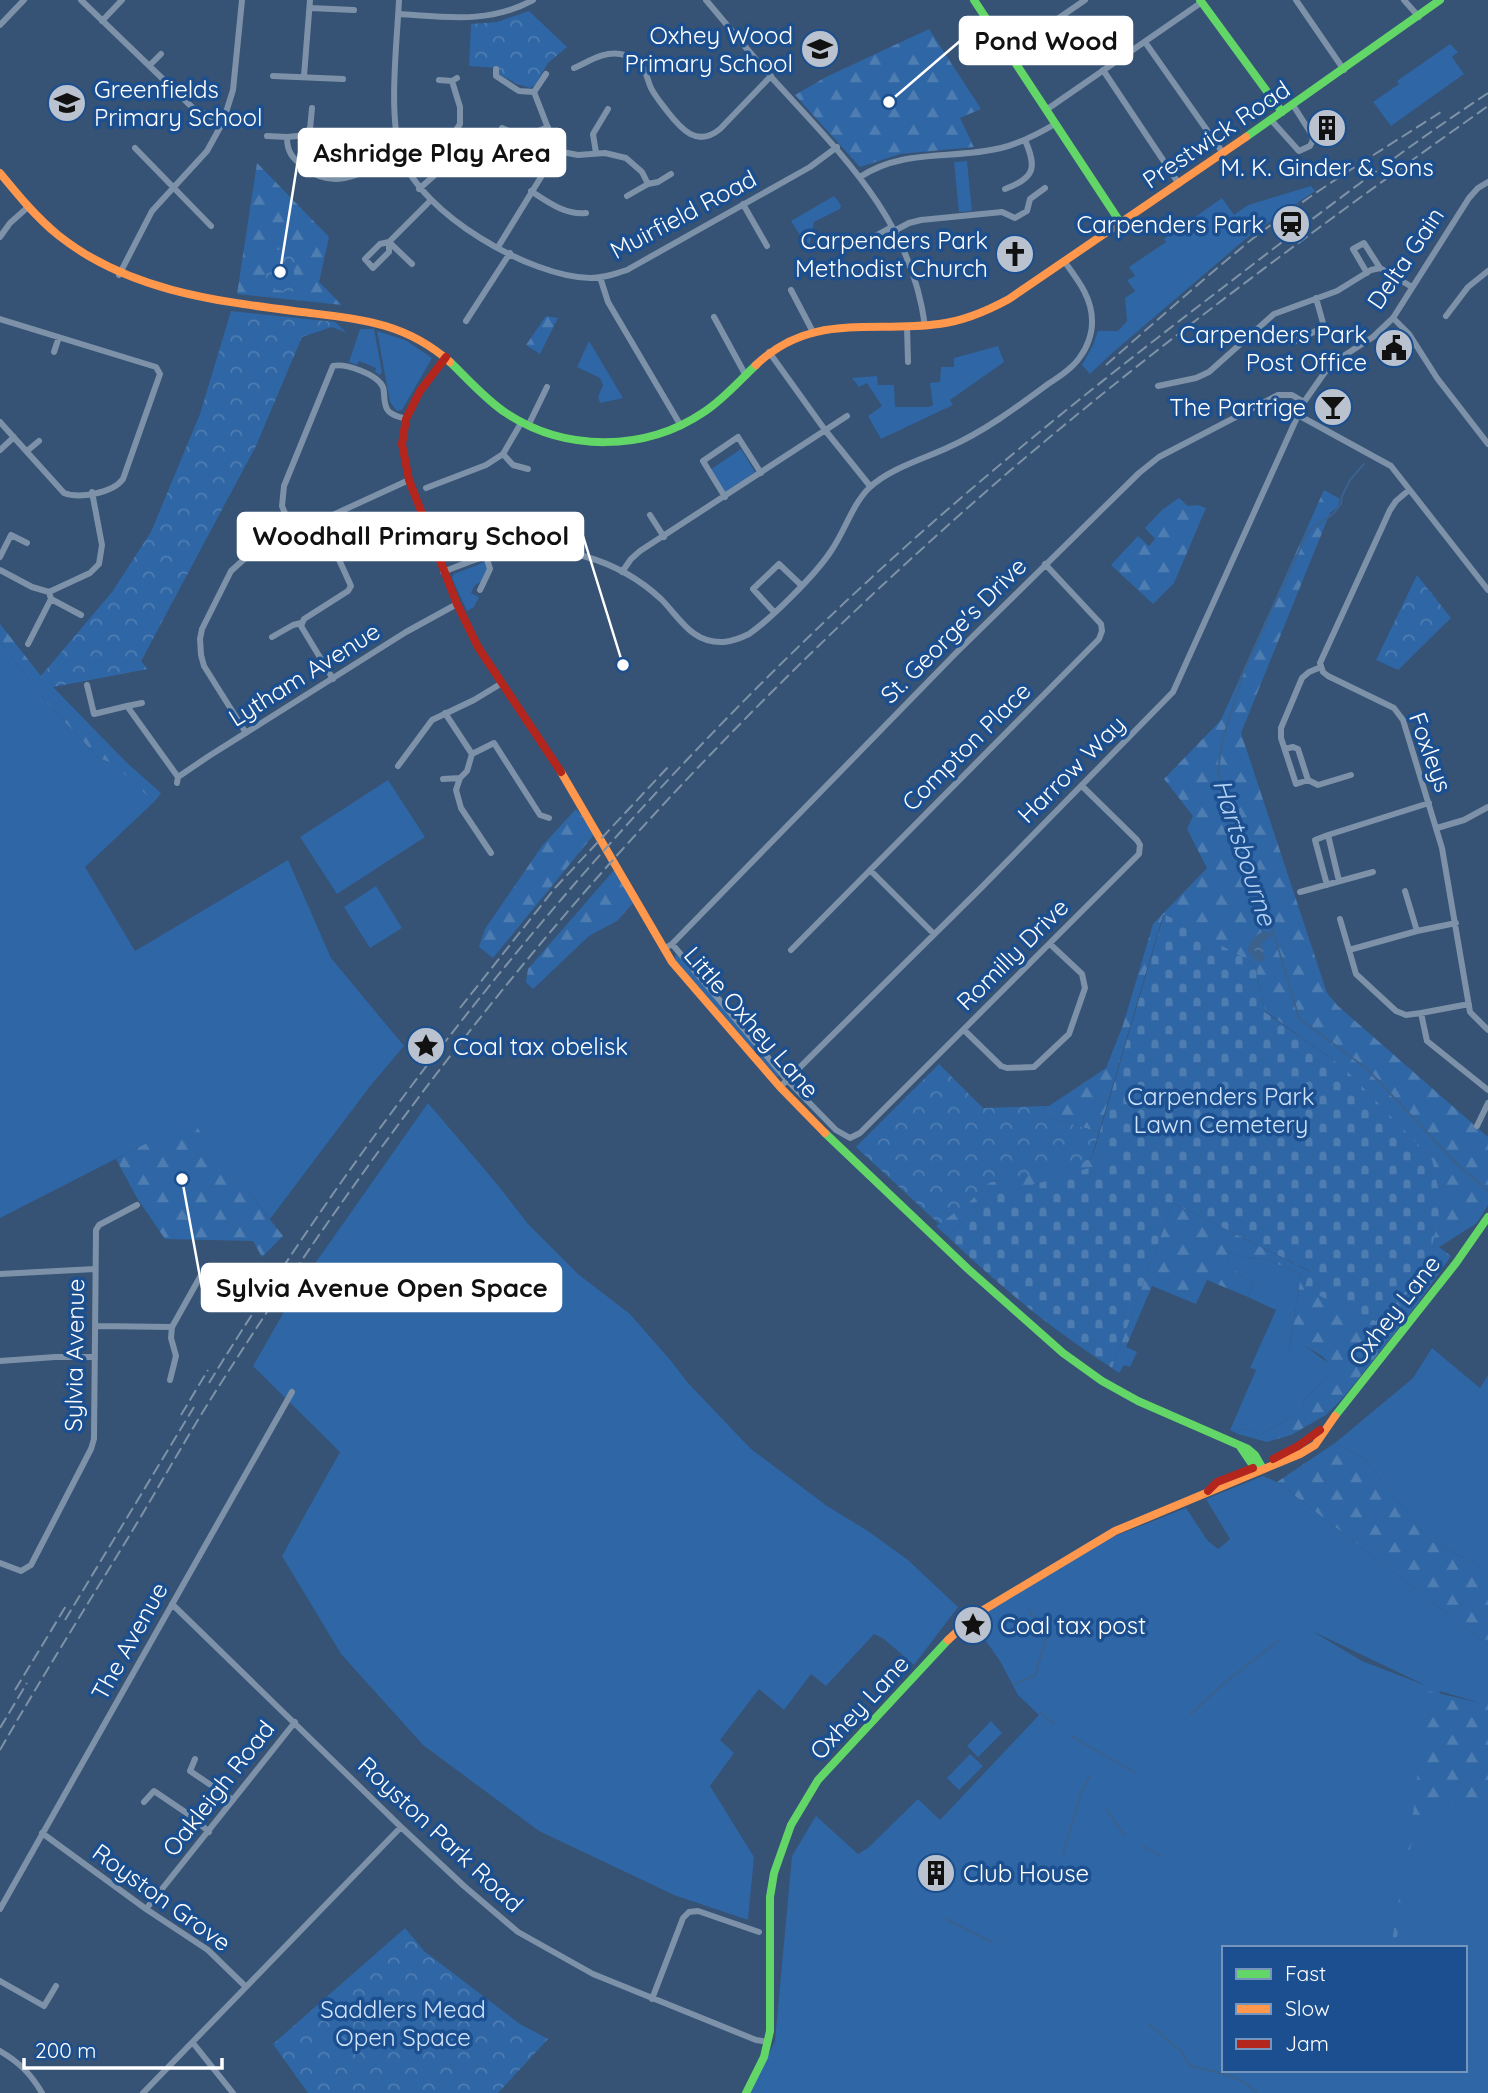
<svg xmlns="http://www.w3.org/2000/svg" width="1488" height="2093" viewBox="0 0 1488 2093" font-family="Quicksand,sans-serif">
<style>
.green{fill:#2f66a5;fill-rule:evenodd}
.forest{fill:url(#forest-firs)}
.cemetery{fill:url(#cemetery-stones)}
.park{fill:url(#park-crowns)}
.water{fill:url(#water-ripples)}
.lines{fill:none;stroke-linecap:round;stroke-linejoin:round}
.stream{stroke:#3b618d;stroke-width:2}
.street{stroke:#7d92a8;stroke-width:6}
.fast{stroke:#63d668;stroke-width:8}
.slow{stroke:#ff974d;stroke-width:8}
.jam{stroke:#b3261e;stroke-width:8}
.rail{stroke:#7e92a7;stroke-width:2;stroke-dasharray:12 5;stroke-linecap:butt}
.labels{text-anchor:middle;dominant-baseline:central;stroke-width:7;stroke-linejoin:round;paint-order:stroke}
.poi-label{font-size:24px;fill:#fff;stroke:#1b4f8f;text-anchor:end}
.street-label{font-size:24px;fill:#fff;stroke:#1b4f8f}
.park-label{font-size:24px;fill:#cfe3fa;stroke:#1b4f8f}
.water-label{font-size:26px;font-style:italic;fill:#b5d3f5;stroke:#1b4f8f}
.leader{fill:none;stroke:#fff;stroke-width:2.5}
.callout-dot{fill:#fff;stroke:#1b4f8f;stroke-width:2.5}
.callout{fill:#fff;stroke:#fff;stroke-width:2.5}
.callout-label{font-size:26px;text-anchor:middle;font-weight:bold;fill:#111}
</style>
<defs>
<pattern id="forest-firs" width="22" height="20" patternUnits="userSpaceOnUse" patternTransform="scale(1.75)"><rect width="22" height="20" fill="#2f66a5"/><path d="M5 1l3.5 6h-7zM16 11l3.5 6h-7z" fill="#4e7db2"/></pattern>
<pattern id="cemetery-stones" width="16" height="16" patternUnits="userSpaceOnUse" patternTransform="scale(1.75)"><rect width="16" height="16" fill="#2f66a5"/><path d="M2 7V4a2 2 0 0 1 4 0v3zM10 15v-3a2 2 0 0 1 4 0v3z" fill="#4e7db2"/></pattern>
<pattern id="park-crowns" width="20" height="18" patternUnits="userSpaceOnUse" patternTransform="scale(1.75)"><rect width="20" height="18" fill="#2f66a5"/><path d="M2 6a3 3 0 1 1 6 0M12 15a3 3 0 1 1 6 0" fill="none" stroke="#4e7db2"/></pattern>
<pattern id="water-ripples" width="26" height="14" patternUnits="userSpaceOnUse" patternTransform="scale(1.75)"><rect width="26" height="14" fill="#3b618d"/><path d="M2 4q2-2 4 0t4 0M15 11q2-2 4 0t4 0" fill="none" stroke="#58799e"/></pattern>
</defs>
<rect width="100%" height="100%" fill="#365274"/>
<path class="green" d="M1450,44L1458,52L1452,57L1464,74L1391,126L1373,102L1399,84L1397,81Z
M967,161L972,211L959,212L954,162Z
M1311,186L1315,191L1249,236L1110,355L1090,374L1082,365L1093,345L1098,331H1118L1127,321L1125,298L1135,291L1127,280L1135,276L1129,267L1166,242L1164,239L1222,198L1234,215L1248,205Z
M834,196L841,205L840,209L814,222L809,246H807L791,221Z
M360,329H374L382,372L380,375L375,372L376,368L359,361L357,365L349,362Z
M377,331L405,340L432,358L402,410L397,411L390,402Z
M589,341L623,398L600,403L598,397L603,385L600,378L577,367Z
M998,346L1004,362L950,400L953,405L881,439L868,416L882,406L867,383L859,387L852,378L877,376L878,385H894L895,407H929L933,405L930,383L940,382L941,367H954V358Z
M741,449L755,472L724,493L710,470Z
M485,562L488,568L482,581L475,585L471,593L479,597L474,607L467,611L452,578L454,574Z
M0,642L48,704L99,758L114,764L154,799V802L85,867L135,951L288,860L331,958L404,1046L371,1085L270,1219L190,1121L0,1218Z
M388,780L425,837L337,894L300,837Z
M376,886L402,928L370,948L344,907Z
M676,954L683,961L780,1076L777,1077L674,959Z
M428,1103L497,1184L528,1224L578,1274L630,1314L671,1361L688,1383L751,1449L827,1506L868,1531L908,1560L958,1607L914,1665L884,1639L874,1634L826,1686L811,1674L784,1710L759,1689L720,1740L734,1753L710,1786L754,1857L748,1920L674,1895L539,1831L423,1745L341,1654L282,1556L340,1452L253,1366L297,1289Z
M1229,1251L1243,1258L1265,1259L1301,1274L1289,1352L1305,1346L1335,1368L1305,1399L1301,1411L1262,1434L1242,1428L1238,1434L1230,1430L1256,1370L1250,1368L1276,1310L1248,1297L1253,1285L1227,1264Z
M1432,1348L1480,1388L1488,1375V1571L1427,1538L1365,1459L1335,1443L1413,1378Z
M1263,1476L1277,1482L1488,1645V1678L1477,1702L1439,1691L1488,1784V2093H750L775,2041L792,1856L816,1816L858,1854L868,1848L918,1799L940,1820L1039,1715L1018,1695L1000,1661L971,1620L1100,1542L1186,1508L1207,1540L1218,1549L1230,1539L1206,1499ZM1312,1631L1427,1686L1362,1661ZM1224,1948H1465V2070H1224Z
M991,1721L1002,1733L978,1757L967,1746Z
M970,1754L983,1766L959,1790L947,1778Z"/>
<path class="forest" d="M929,29L981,109L960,118L974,147L900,154L860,167L795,95L826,77Z
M257,163L329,237L319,282L342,305L237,294Z
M546,316L558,318L540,354L526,345Z
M1324,490L1340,499L1338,507L1330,513L1241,733L1327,993L1338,1006L1488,1137V1205L1477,1223L1439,1247L1451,1256L1416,1306L1343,1398L1326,1415L1291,1435L1267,1442L1238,1434L1242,1428L1262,1434L1301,1411L1305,1399L1334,1369L1322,1356L1305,1346L1289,1353L1301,1274L1265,1259L1243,1258L1229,1251L1227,1264L1253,1285L1248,1297L1207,1280L1196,1304L1152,1286L1126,1347L1137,1352L1130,1367L1124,1365L1119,1373L1112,1368L1173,1203L1311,1272L1305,1289L1376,1321L1343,1067L1265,1011L1255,964L1163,915L1099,1132L1047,1117L1043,1106H1049L1106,1068L1123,1025L1153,924L1207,868L1187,829L1193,816L1164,779L1221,720Z
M1179,498L1188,506L1198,505L1206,508L1174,583L1153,604L1111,565L1138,536L1149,546L1155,539L1145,528L1162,510Z
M176,593L141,661L147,669L53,687L127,763L161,793L154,802L114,764L99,758L48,704L0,642V624L41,676L84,627Z
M576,809L596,832L493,958L479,947L485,929L542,846Z
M615,869L634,902L617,921L589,936L533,989L526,982L528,969Z
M191,1120L283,1236L262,1257L253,1241L165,1239L137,1198L116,1159Z
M1095,1148L1119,1159L1016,1190H990L948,1237L936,1226L970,1201L987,1183L1091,1159Z
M1335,1443L1365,1459L1427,1538L1488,1571V1645L1277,1482Z
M1488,1678V1802L1480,1803L1477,1799L1423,1813C1404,1850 1401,1906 1396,1948H1391L1415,1801L1420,1746L1429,1691L1476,1702Z"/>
<path class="cemetery" d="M1164,914L1255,964L1265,1012L1343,1067L1432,1159L1442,1207L1428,1261L1412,1289L1376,1321L1304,1289L1310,1271L1173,1203L1112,1368C1052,1330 1000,1286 948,1237L990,1190H1016L1118,1159L1095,1148Z"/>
<path class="park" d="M529,11L567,47L548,63L535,85L530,88L515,83L499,74V68L469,66L471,24L497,22Z
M267,249L295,251L293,292L276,290L266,278Z
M231,311L335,322L347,333L332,327L302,337L256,446L141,661L147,669L52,687L41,676L112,592L151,532L200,414Z
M1417,575L1451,618L1398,670L1376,660Z
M939,1064L983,1108L1043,1106L1047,1117L1099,1132L1091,1159L1007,1181C988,1176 981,1192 968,1203C959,1210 949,1217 939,1224L856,1147Z
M405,1928L424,1951L520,2024L548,2039L498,2093H308L273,2044Z"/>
<path class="water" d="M1264,931L1274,934L1261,943L1265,958L1261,962L1255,960L1248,951C1249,941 1255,935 1264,931Z"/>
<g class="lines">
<path class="stream" d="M1364,464L1350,480L1342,496L1341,504L1333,514L1308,531L1244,670L1222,742L1218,771L1274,934L1299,1018L1367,1069L1457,1164L1488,1191
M1014,1684L1035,1676L1048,1632L1028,1610
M1041,1713L1054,1724
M1191,1714L1224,1683L1278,1641
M1071,1736L1134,1772
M1106,1809L1125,1836
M1143,1846L1161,1856
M1063,1854L1081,1793L1089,1777
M946,1919L992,1942
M1150,2025L1182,2052L1189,2065C1212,2073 1239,2073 1257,2093"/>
<path class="street" d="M81,0L194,109L223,122
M399,0C397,43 388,115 401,155C420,213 530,277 590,278C603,278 615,274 627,270L810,167L837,147
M706,0C728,26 750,53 772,78C841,154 911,219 925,326
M1296,0L1344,70
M1404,0L1419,17
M310,8L354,10
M399,14C447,17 489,24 533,0
M102,21L122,0
M0,25L24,0
M1145,42L1223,153
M1008,53L1085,0
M149,66L161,54
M574,68C588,62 604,51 620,54C629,55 638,60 643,68C647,74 648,82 651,88C655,96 661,103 667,111C681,129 697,148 720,129L771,76
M496,69V76L519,91L534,92
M1103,70L1179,184
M546,74L534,92L557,151
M273,76L343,79
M304,76L310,0
M439,80L452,81L457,78
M1046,110L1202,2
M1271,120L1299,151L1310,146L1313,140L1312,135L1293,105
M502,128L523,137L548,127
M267,136L287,137C287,152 292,158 305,168C336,193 369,169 401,157
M287,137L307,135L310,129L312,108
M435,142L445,147
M135,148L211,226
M596,153L593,134L608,109
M441,158L459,164L468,172L491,161
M860,177C904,148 952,160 1001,148C1021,143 1038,134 1055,124
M419,189L437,173L445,147L460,124V107L452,81
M1005,189C1035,178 1037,168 1025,140
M531,191C548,202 565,215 586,213
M627,196L648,184L658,182L671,174
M743,204L767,246
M894,231L909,223L921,220L1002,212L1015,218L1027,211L1030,199L1045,188
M0,237L10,223L28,207
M389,242V252L373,268L365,259L380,244L389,242L430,201
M389,242L412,264
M859,245L892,227
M498,247L557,151L578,155L605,153L626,158L642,172L648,184
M1367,273L1353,249L1364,243L1380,268L1412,287
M119,275L152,211L207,151L223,122L233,90L242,0
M600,277L608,302L681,426
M791,290L813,332
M1446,316L1468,287L1488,271
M714,317L745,374
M1393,318L1409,334L1437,378L1488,444
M0,319L156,367L160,374L123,479C113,493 79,499 64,493L0,422
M466,321L510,253
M907,326L908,362
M1291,343L1320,329L1323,323L1316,298
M54,352L59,337
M769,352L825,430L870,486
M1158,386L1196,378L1209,372L1274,314L1337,291L1371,270L1380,268
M1298,415L1391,466L1488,590
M528,426L547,387
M0,450L14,437
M27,451L39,441
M503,454L513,465L528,469
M426,488L486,465L503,454L521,423
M1409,490L1396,501L1390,510L1320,663L1323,672L1328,676L1394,708L1403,720L1442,848L1470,1012L1488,1030
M725,497L703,461L738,437L761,473
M650,515L664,537
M321,520L351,586L348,591L304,619L301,626L333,679
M293,533L282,506L284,486L333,366C345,363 377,374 383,387C385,393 383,402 387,409C390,415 400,417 406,419
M566,552L569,529
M0,557L11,535L27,543
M0,570L32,587L49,592L51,599L81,615
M443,572C461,565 479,557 498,553C556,541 618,559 661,599C680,618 692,644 724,642C732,641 741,638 749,634C772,618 816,574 831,551C845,531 852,505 869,488C890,468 924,459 949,447C985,431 1017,407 1048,384C1059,377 1073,368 1080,357C1087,348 1092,334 1092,323C1093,299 1078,280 1064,261
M622,572L631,559L640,551L847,416
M480,590L490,569L486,556
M49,592L90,573L99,564L102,545L92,492
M774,612L753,589L779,564L801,585
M272,637L293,625L301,623
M28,644L51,599
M1321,667L1309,672L1302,678L1281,728V738L1296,784L1308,780L1318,785L1351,775
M87,685L94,714L127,706L178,777
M127,706L142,703
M445,713L472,754L467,771L460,778L456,790L461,808L491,853
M246,733L204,666L201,655L200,639L202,629L231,571L252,552L409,480
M1285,749L1293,747L1298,749L1308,780
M472,754L494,743L540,815L549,818
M398,766L432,720L474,700L502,683
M443,779L460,778
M177,783L178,777L209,756L406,632L457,604
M1437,828L1464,820L1488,807
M870,870L934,934
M1339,881L1328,835L1429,803
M1327,885L1315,840L1328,835
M1405,891L1417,931
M1300,892L1373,872
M1340,919L1356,974L1396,1011L1406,1015L1421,1013L1469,1004
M672,944L787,1080L836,1130L850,1138L860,1133L1139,854L1140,845L1137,840L1082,786
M664,949L672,944L955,654L1139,473L1159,457L1278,395H1292L1304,402
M791,950L1099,639L1102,631L1101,624L1045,564
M1349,950L1417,931L1456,923
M1421,1013L1427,1041L1488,1090
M964,1030L1001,1066L1007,1068L1034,1067L1069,1034L1085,988L1082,974L1050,944
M780,1087L981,888L1173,692L1304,402L1325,372L1345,355L1373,337L1393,318L1469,198L1478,188L1488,182
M1477,1126L1488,1103
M0,1274L95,1269
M95,1326L172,1327L200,1277L204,1274
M0,1361L55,1357H95
M170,1380L176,1356L171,1338L172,1327
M0,1563L21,1571L31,1565L91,1449L94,1439L96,1230L99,1225L137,1205
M172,1604L401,1827L464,1886L518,1932L593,1974L756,2040L768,2042
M195,1759L190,1771L233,1800
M144,1802L154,1791L191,1816L209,1832
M42,1833L146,1909L208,1950L246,1987L401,1827
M0,1909L292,1392
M146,1909L295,1722
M0,1981L44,2006L56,1986
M652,1999L683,1918L689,1912L698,1911L759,1932
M193,2043L233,2093
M0,2051C19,2062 31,2074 42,2093
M143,2093L246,1987"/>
<path class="fast" d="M974,0L1120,222
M1200,0L1282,112
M1246,137L1440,0
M450,362C468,379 485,399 506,413C565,452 645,452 704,412C724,399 739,381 756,365
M825,1133L968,1269L1063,1353L1102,1381L1138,1401L1248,1449L1255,1455L1263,1469
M1335,1416L1456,1263L1488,1217
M1241,1448L1256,1470
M746,2093L764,2057L770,2031V1897L774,1873L791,1825L818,1780L948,1640"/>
<path class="slow" d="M0,173C18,195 36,217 58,235C128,291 216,301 302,312C359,319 405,322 450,362
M756,365C811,312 871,333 939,324C964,321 987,311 1009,299L1246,137
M561,772L672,962L780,1087L825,1133
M948,1640L975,1615L1115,1531L1300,1454L1315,1445L1335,1416"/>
<path class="jam" d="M446,357L420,391L406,419L402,444L409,480L457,604L478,647L561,772
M1273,1459L1298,1446L1320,1430
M1208,1491L1217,1482L1253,1468"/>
<path class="rail" d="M1106,365C1154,323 1202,280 1251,240C1311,193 1377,153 1441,112
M460,1008L555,888L668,767
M209,1383C401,1070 640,784 914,539C1013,451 1116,369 1221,289C1308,222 1396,154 1488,93
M181,1415L208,1370
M65,1620L194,1407
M15,1690L66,1606
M0,1728L27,1683
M0,1750C43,1675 89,1602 134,1528C163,1480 190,1431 221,1383C311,1241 410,1103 517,972C663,794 831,626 1005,475C1159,343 1323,223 1488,106"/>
</g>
<defs>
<symbol id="school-disc" viewBox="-11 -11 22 22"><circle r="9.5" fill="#b9c2ce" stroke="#1b4f8f"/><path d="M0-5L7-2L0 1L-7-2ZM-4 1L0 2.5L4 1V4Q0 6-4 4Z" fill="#111"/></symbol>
<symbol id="building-disc" viewBox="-11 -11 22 22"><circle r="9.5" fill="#b9c2ce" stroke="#1b4f8f"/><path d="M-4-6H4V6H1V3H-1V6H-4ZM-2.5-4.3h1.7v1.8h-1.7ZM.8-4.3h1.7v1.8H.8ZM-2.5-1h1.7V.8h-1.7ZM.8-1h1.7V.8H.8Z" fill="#111"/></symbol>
<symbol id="station-disc" viewBox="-11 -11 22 22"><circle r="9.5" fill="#b9c2ce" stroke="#1b4f8f"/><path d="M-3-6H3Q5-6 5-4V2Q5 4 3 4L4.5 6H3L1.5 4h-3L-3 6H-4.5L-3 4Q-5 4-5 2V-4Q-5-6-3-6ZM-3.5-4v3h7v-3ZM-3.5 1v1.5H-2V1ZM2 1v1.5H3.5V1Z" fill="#111"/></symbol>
<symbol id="church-disc" viewBox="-11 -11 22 22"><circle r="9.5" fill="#b9c2ce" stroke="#1b4f8f"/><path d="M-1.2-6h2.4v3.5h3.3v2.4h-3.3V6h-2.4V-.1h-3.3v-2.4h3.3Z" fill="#111"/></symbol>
<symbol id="civic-disc" viewBox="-11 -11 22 22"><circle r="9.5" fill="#b9c2ce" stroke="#1b4f8f"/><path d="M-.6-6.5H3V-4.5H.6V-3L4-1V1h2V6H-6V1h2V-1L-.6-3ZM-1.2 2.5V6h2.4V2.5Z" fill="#111"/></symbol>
<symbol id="bar-disc" viewBox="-11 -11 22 22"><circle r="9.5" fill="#b9c2ce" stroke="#1b4f8f"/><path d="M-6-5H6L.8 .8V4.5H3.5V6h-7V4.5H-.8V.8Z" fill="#111"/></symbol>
<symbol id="sight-disc" viewBox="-11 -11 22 22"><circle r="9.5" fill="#b9c2ce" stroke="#1b4f8f"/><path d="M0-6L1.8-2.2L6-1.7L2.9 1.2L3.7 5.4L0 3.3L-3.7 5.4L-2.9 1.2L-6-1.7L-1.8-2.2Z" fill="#111"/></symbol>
</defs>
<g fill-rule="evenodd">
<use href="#school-disc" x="798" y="27" width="44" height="44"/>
<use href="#school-disc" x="45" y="81" width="44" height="44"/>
<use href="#building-disc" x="1305" y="106" width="44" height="44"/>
<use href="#station-disc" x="1269" y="202" width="44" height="44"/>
<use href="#church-disc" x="993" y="232" width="44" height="44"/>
<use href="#civic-disc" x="1372" y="326" width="44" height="44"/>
<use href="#bar-disc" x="1311" y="385" width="44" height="44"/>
<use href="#sight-disc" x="404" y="1024" width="44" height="44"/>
<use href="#sight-disc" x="951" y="1603" width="44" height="44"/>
<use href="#building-disc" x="914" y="1851" width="44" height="44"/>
</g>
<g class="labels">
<g class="poi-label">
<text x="793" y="35">Oxhey Wood<tspan x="793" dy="28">Primary School</tspan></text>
<text x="94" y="89" text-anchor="start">Greenfields<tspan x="94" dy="28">Primary School</tspan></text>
<text x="1327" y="167" text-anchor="middle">M. K. Ginder &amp; Sons</text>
<text x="1264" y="224">Carpenders Park</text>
<text x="988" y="240">Carpenders Park<tspan x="988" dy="28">Methodist Church</tspan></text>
<text x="1367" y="334">Carpenders Park<tspan x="1367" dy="28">Post Office</tspan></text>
<text x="1306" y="407">The Partrige</text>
<text x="453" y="1046" text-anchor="start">Coal tax obelisk</text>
<text x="1000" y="1625" text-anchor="start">Coal tax post</text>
<text x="963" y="1873" text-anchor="start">Club House</text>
</g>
<g class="street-label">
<text transform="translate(1216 134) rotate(-34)">Prestwick Road</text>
<text transform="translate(683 214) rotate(-28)">Muirfield Road</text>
<text transform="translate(1405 258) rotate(-56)">Delta Gain</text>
<text transform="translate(953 630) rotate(-45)">St. George's Drive</text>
<text transform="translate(304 674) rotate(-32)">Lytham Avenue</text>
<text transform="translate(966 746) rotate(-45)">Compton Place</text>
<text transform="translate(1431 752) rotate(70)">Foxleys</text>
<text transform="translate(1071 769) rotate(-45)">Harrow Way</text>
<text transform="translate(1012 954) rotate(-45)">Romilly Drive</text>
<text transform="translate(752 1022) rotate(49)">Little Oxhey Lane</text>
<text transform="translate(1394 1310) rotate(-52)">Oxhey Lane</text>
<text transform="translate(74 1355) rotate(-89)">Sylvia Avenue</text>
<text transform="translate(129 1641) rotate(-61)">The Avenue</text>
<text transform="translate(859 1707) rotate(-47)">Oxhey Lane</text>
<text transform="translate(218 1788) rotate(-52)">Oakleigh Road</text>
<text transform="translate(441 1834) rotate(43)">Royston Park Road</text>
<text transform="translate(162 1897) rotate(36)">Royston Grove</text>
</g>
<g class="park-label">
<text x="1221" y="1096">Carpenders Park<tspan x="1221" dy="28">Lawn Cemetery</tspan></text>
<text x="403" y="2009">Saddlers Mead<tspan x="403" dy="28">Open Space</tspan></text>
</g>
<g class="water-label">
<text transform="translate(1245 852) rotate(72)">Hartsbourne</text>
</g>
</g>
<path class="leader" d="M889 102L960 41M280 272L299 153M623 665L583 536M182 1179L202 1288"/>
<g class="callout-dot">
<circle cx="889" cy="102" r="7"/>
<circle cx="280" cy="272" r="7"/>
<circle cx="623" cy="665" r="7"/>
<circle cx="182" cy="1179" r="7"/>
</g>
<g class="callout">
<rect x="960" y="17" width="172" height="47" rx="7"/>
<rect x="299" y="129" width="266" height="47" rx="7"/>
<rect x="238" y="513" width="345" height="47" rx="7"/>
<rect x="202" y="1264" width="359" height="47" rx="7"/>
</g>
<g class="callout-label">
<text x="1046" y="50">Pond Wood</text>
<text x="432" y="162">Ashridge Play Area</text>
<text x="411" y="545">Woodhall Primary School</text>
<text x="382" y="1297">Sylvia Avenue Open Space</text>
</g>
<rect x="1222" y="1946" width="245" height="126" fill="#1b4f8f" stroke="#7695bc" stroke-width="2"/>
<rect x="1236" y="1969" width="35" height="10" fill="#63d668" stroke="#7695bc" stroke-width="2"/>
<text x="1285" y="1981" font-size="21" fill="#ffffff">Fast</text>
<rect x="1236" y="2004" width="35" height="10" fill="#ff974d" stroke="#7695bc" stroke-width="2"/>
<text x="1285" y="2016" font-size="21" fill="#ffffff">Slow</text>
<rect x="1236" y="2039" width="35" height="10" fill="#b3261e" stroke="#7695bc" stroke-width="2"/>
<text x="1285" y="2051" font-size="21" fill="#ffffff">Jam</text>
<path d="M24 2058v10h198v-10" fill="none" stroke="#ffffff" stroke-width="3.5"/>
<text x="35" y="2058" font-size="21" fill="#ffffff" stroke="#1b4f8f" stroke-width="5" paint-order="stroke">200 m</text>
</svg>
